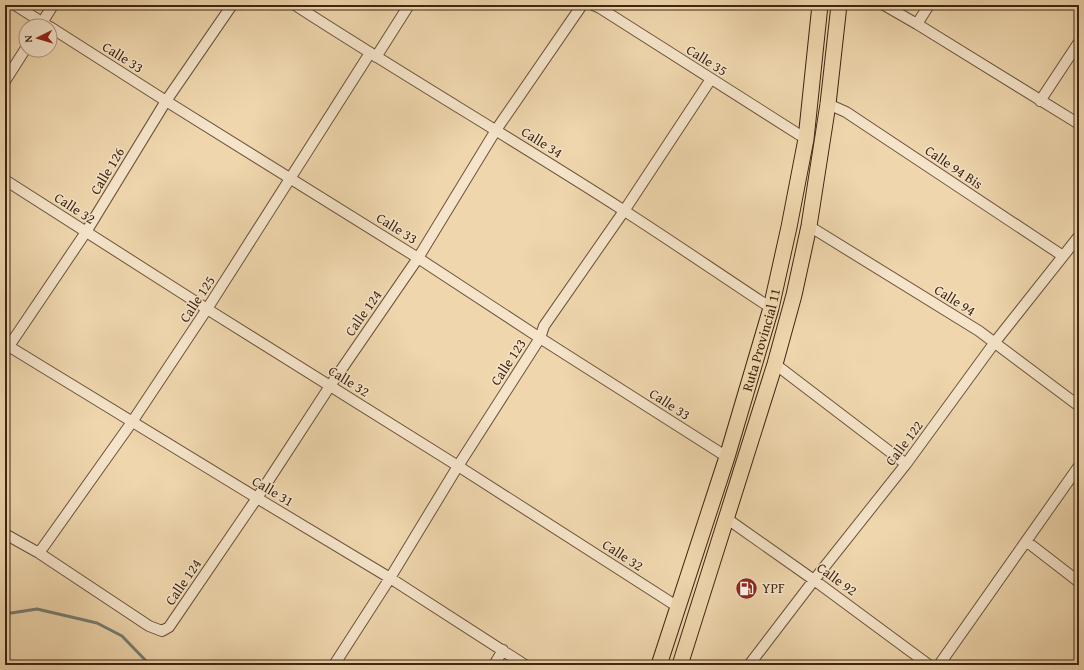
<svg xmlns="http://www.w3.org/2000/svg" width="1084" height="670" viewBox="0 0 1084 670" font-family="'Gentium Book Plus',serif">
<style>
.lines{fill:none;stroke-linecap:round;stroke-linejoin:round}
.stream{stroke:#777d73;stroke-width:3}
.minor-casing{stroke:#6b5239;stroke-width:12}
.primary-casing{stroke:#3f2612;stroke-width:17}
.minor{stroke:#f5e4ca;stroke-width:10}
.primary{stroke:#efd6ad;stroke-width:15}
.labels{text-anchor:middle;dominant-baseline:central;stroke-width:3;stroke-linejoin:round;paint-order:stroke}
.street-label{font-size:14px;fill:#3f2612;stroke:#f5e4ca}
.poi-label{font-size:14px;fill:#3f2612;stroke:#f5e4ca;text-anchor:start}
</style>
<rect width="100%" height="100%" fill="#efd6ad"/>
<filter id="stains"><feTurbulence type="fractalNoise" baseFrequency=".005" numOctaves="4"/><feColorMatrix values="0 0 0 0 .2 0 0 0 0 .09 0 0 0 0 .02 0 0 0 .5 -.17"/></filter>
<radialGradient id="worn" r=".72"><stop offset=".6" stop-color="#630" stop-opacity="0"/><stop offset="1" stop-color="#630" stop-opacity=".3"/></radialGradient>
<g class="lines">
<path class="stream" d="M5,614L37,609L97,623L122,636L150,665"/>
<defs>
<path id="minor" d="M15,5L48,26
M295,5C403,75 514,140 623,210C673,242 722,276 771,308
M593,5L600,8L806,139
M884,5L917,24L1079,124
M917,24L929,5
M40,26L53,5
M50,27L166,101L418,258L540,338L727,457
M376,57L409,5
M5,81L26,48
M1040,101L1079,42
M828,104L846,112L1063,256
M5,180L207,309L458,466L678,607
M809,226L979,331L1079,406
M5,344L257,498L390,578L525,665
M5,352L86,232L166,101L232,5
M775,364L906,464
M726,518L814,580L929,665
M5,534L39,553L149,626L162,631L169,627L257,498L330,386L418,258L496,130L582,5
M1026,541L1079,582
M39,553L132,422L207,309L370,53
M334,665L390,578L458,466L540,338L544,326L624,211L711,79
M494,665L503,650
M749,665L814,580L906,464L995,342L1079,236
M939,665L1079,466"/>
<g id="primary">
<path id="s1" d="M659,665L727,457L771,308L789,227L806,139L820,5"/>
<path d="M680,665L775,364L794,295L809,226L828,104L839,5"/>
</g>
</defs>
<use href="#minor" class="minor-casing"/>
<use href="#primary" class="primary-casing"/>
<use href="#minor" class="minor"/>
<use href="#primary" class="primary"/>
</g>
<defs>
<symbol id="fuel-disc" viewBox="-11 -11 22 22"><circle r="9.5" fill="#8f2418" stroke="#f5e4ca"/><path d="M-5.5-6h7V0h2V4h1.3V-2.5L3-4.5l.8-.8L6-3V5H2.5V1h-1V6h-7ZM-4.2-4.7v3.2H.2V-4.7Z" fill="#fff"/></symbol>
</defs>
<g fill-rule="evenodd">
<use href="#fuel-disc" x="734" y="576" width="25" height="25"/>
</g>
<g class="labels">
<g class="street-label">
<text transform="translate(123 57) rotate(32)">Calle 33</text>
<text transform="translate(707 60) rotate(32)">Calle 35</text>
<text transform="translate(542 142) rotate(32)">Calle 34</text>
<text transform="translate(954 167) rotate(34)">Calle 94 Bis</text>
<text transform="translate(107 171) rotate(-59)">Calle 126</text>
<text transform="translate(75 208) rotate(33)">Calle 32</text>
<text transform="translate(397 228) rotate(32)">Calle 33</text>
<text transform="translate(197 299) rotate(-57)">Calle 125</text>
<text transform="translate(955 300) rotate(32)">Calle 94</text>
<text transform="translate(363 313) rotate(-55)">Calle 124</text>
<text stroke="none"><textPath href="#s1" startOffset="341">Ruta Provincial 11</textPath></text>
<text transform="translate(508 362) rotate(-57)">Calle 123</text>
<text transform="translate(349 381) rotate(32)">Calle 32</text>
<text transform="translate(670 404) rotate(33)">Calle 33</text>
<text transform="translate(904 443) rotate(-53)">Calle 122</text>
<text transform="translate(273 491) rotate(31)">Calle 31</text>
<text transform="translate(623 555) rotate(33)">Calle 32</text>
<text transform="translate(837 579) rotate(36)">Calle 92</text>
<text transform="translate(183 582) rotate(-56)">Calle 124</text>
</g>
<g class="poi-label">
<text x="762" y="588">YPF</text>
</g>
</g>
<rect width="1084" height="670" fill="none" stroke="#efd6ad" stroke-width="20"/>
<rect x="6" y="6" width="1072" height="658" fill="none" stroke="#3f2612" stroke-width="2"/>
<rect x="10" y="10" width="1064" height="650" fill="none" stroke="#3f2612"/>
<g transform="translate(38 38) rotate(265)"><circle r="19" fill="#f5e4ca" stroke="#ac9880"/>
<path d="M0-3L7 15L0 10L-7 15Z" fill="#8f2418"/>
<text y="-6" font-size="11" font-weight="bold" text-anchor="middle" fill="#3f2612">N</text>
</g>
<rect width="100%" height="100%" filter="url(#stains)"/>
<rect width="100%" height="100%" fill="url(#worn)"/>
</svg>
